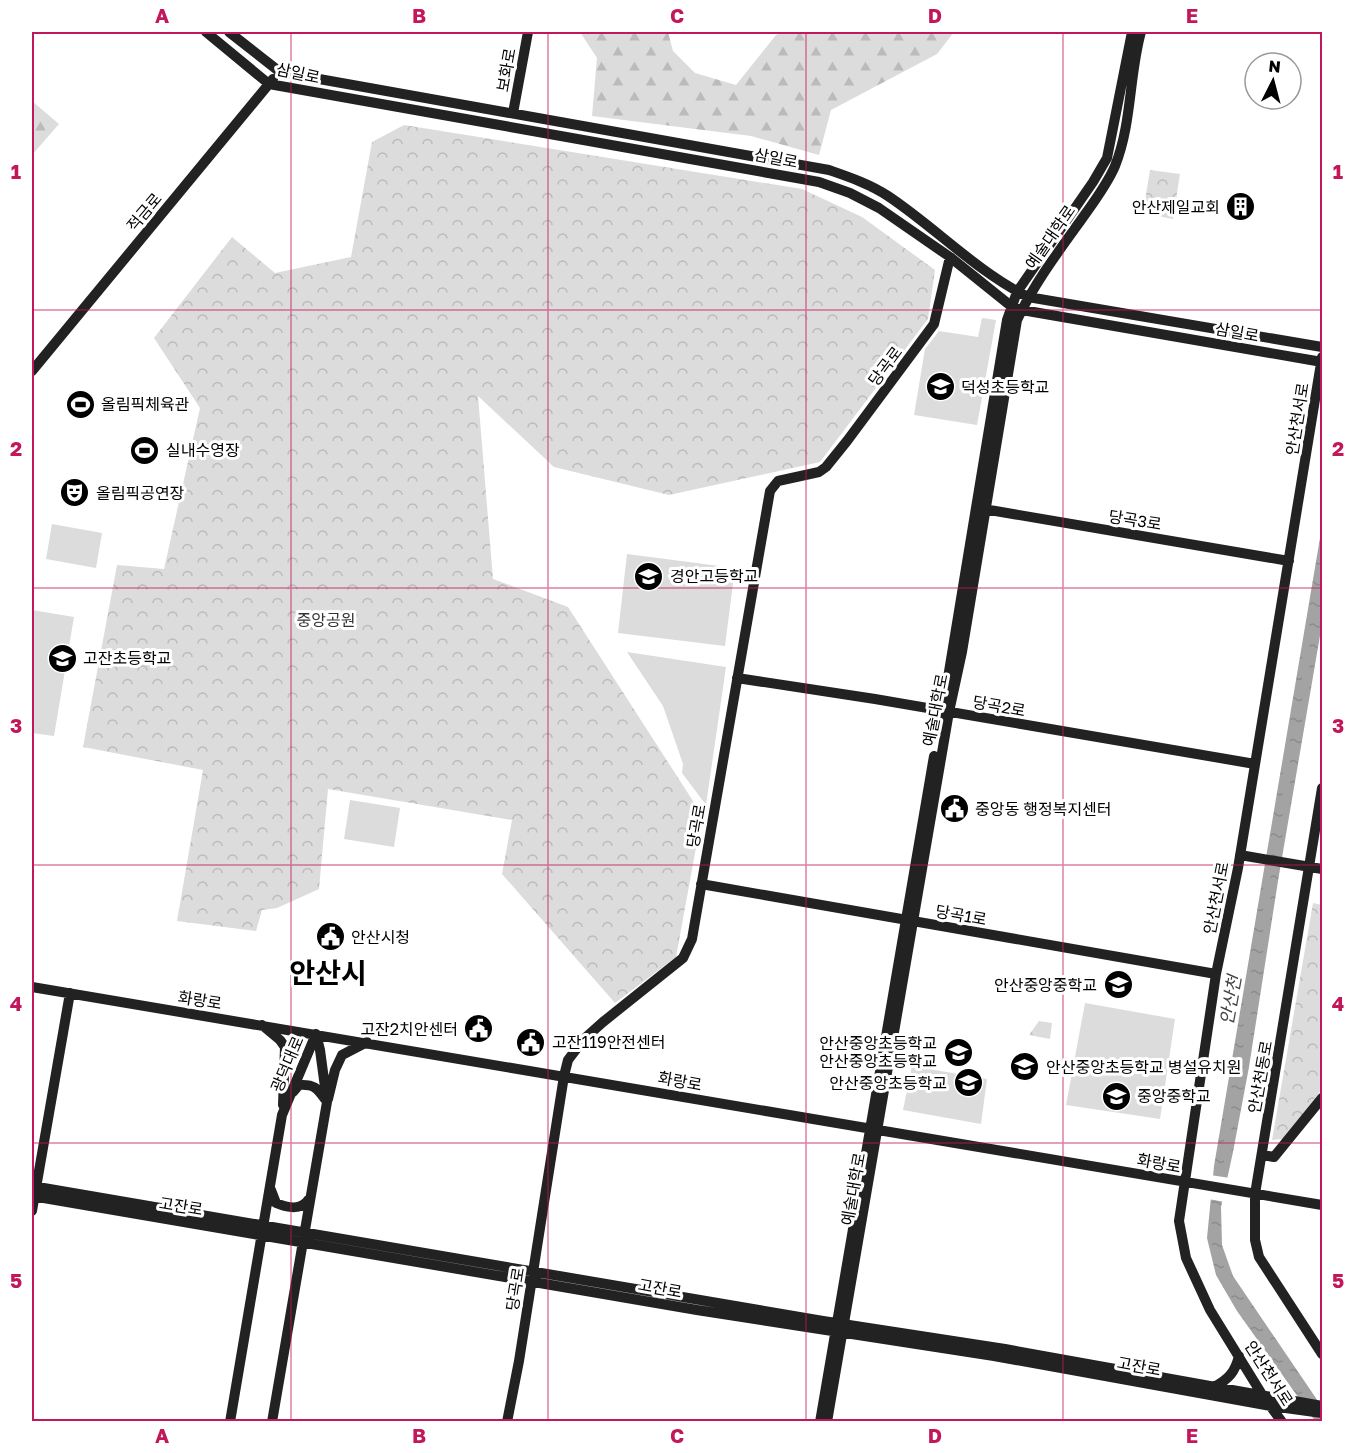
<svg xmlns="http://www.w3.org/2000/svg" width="1354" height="1453" viewBox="0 0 1354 1453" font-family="'Golos Text','Noto Sans KR',sans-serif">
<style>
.forest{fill:url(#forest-firs)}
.park{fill:url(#park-crowns)}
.pitch{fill:#dcdcdc}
.water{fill:url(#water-ripples)}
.pier{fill:#fff}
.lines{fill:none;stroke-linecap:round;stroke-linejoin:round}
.secondary{stroke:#222;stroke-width:10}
.grid{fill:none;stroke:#c2185b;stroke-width:1.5;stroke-opacity:0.55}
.labels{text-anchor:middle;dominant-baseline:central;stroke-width:6;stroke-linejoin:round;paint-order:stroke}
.street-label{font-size:16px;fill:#000;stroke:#fff}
.poi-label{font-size:16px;fill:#000;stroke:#fff;text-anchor:start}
.park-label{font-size:16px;fill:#333;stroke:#fff}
.water-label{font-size:18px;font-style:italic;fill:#444;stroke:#fff}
.town-label{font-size:28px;font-weight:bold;fill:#000;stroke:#fff}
.neatline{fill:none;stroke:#c2185b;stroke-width:2}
.grid-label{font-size:20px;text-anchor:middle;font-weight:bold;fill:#c2185b}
</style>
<defs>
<pattern id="forest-firs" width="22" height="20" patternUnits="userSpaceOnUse" patternTransform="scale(1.5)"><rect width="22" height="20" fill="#dcdcdc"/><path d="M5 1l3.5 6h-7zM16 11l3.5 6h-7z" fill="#bbb"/></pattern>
<pattern id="park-crowns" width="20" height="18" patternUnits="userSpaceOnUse" patternTransform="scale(1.5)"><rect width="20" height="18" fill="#dcdcdc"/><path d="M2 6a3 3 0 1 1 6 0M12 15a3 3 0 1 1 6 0" fill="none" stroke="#bbb"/></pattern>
<pattern id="water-ripples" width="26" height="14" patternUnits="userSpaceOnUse" patternTransform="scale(1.5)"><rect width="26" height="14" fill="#a3a3a3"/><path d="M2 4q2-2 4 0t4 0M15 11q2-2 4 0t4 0" fill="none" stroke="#8b8b8b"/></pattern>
</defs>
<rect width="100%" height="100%" fill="#fff"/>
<path class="forest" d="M580,32H668L673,51L695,73L736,85L776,35L783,32H954L937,54L831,110L819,155L751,136L592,116L597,58Z
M32,101L59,124L32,155Z"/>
<path class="park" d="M404,125L802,189L862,217L935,270L928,319L820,462L669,495L554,467L478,396L493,579L568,607L702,815L676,957L615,1003L502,874L512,820L328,789L319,889L277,908L262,910L256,931L177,921L203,770L83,747L117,565L164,569L200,408L154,338L232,237L275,273L351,257L372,142Z
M1150,170L1180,174L1173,219L1143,213Z
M1313,903L1322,905V1089L1283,1139L1272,1140Z
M1039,1021L1052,1023L1050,1039L1029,1035Z"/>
<path class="pitch" d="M982,318L996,320L977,425L914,415L925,349L939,331L978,337Z
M52,524L102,533L96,568L46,559Z
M627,554L735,568L725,646L618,633Z
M32,610L74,617L54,736L32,733Z
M627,652L726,667L706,805L682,773L683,764L663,706Z
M350,800L400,808L394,847L344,839Z
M1085,1003L1175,1019L1160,1119L1066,1105Z
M912,1066L987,1079L981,1124L903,1110Z"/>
<path class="water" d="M1322,526V624L1278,881L1249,1067L1233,1152L1221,1207L1222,1245L1233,1276L1322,1407V1421H1315L1237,1311L1216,1275L1207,1238L1214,1166Z"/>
<path class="pier" d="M1210,1175L1230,1178L1225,1202L1208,1199Z"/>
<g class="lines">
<path class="secondary" d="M206,32L269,84L819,182L850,193L879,208L950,257L1011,306L1022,310L1322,362
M229,32L280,72L829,170C849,177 870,184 888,196C936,228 976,271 1028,297L1322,347
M513,113L528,32
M32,371L273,79
M978,508L1289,561
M737,678L875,699L1255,764
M941,720L1007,320L1017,292L1093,182L1107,158L1132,32
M1322,788L1255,1194V1240L1259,1257L1322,1354
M1240,855L1322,869
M701,884L1216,974
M32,987L1322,1205
M262,1025L280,1040L285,1047L283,1105
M293,1092L299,1085C314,1084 317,1088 325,1099
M328,1099L335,1070L342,1055L367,1042
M1262,1155L1274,1157L1322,1098
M32,1186L823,1321L1005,1349L1322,1406
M271,1190L276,1203C288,1208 301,1211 309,1199
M32,1196L697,1310L994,1356L1271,1406L1322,1413
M32,1211L70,993
M1214,1387C1229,1379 1235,1372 1239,1356
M230,1422L282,1115L316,1034
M272,1422L327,1102L320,1050L316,1034
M507,1422L519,1361L564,1076L568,1060L584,1039L603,1022L683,958L692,939L770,491L778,481L819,472L826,467L847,441L934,324L950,257
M820,1422L934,756
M827,1422L949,712L962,652L1017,320C1034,284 1058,252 1081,220C1093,203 1107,185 1115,166C1132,124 1129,75 1141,32
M1282,1422L1263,1396L1210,1310L1186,1258L1179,1221L1216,974L1238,868L1322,357"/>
</g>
<path class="grid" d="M291,32V1422M548,32V1422M806,32V1422M1063,32V1422M32,310H1322M32,588H1322M32,865H1322M32,1143H1322"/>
<defs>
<symbol id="building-disc" viewBox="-11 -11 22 22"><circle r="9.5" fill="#000" stroke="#fff"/><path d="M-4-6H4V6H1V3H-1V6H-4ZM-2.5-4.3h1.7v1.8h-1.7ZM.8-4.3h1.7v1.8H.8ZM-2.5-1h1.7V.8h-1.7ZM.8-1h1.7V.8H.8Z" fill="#fff"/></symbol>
<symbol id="school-disc" viewBox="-11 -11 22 22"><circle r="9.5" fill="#000" stroke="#fff"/><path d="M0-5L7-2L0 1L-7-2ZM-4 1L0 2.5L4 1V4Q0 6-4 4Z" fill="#fff"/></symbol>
<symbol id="stadium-disc" viewBox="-11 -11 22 22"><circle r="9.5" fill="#000" stroke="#fff"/><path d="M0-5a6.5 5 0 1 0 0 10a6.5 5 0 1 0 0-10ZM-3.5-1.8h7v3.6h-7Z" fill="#fff"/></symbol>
<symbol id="theatre-disc" viewBox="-11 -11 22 22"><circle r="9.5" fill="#000" stroke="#fff"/><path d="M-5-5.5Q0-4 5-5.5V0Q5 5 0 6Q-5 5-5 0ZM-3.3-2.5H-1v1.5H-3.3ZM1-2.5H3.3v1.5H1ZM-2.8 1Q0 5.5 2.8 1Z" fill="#fff"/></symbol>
<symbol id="civic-disc" viewBox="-11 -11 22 22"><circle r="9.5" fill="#000" stroke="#fff"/><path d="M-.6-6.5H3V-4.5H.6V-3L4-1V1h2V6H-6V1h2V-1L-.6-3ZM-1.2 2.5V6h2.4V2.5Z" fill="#fff"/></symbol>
</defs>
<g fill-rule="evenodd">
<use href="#building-disc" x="1224" y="190" width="33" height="33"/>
<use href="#school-disc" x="924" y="370" width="33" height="33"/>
<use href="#stadium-disc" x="64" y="388" width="33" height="33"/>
<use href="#stadium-disc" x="128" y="434" width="33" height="33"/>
<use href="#theatre-disc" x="58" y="476" width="33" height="33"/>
<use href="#school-disc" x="632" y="560" width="33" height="33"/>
<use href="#school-disc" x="46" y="642" width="33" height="33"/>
<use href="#civic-disc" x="938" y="792" width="33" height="33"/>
<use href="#civic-disc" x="314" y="920" width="33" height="33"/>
<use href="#school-disc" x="1102" y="968" width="33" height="33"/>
<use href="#civic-disc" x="462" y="1012" width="33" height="33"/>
<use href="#civic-disc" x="514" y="1026" width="33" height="33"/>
<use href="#school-disc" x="942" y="1036" width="33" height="33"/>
<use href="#school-disc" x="1008" y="1050" width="33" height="33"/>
<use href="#school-disc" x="952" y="1066" width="33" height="33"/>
<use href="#school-disc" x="1100" y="1080" width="33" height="33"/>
</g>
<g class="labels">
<g class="street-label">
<text transform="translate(506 70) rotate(-80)">보화로</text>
<text transform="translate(298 73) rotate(12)">삼일로</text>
<text transform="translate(776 158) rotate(11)">삼일로</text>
<text transform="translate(144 212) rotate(-50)">적금로</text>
<text transform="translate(1050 237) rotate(-55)">예술대학로</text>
<text transform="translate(1237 332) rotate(10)">삼일로</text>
<text transform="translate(885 366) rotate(-53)">당곡로</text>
<text transform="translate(1297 419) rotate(-81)">안산천서로</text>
<text transform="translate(1135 520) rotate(9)">당곡3로</text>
<text transform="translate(999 706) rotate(10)">당곡2로</text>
<text transform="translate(935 710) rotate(-79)">예술대학로</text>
<text transform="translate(696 826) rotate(-80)">당곡로</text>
<text transform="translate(1216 898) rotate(-79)">안산천서로</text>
<text transform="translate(961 915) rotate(10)">당곡1로</text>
<text transform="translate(200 1000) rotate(9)">화랑로</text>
<text transform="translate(287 1064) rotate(-67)">광덕대로</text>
<text transform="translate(1260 1077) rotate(-80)">안산천동로</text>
<text transform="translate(680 1081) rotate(10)">화랑로</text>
<text transform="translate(1159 1163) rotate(10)">화랑로</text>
<text transform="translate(853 1189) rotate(-80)">예술대학로</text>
<text transform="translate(181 1206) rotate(9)">고잔로</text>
<text transform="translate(660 1288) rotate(10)">고잔로</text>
<text transform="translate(515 1289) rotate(-81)">당곡로</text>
<text transform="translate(1139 1366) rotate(10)">고잔로</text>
<text transform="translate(1269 1373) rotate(57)">안산천서로</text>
</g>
<g class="poi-label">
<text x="1220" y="207" text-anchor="end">안산제일교회</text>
<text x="961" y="387">덕성초등학교</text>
<text x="101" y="404">올림픽체육관</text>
<text x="166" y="450">실내수영장</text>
<text x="96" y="493">올림픽공연장</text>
<text x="670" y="576">경안고등학교</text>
<text x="83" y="658">고잔초등학교</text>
<text x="975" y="809">중앙동 행정복지센터</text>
<text x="351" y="937">안산시청</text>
<text x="1097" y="985" text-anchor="end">안산중앙중학교</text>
<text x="458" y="1029" text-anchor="end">고잔2치안센터</text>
<text x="552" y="1042">고잔119안전센터</text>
<text x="937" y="1043" text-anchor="end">안산중앙초등학교<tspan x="937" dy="18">안산중앙초등학교</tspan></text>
<text x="1046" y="1067">안산중앙초등학교 병설유치원</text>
<text x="947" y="1083" text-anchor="end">안산중앙초등학교</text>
<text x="1137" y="1096">중앙중학교</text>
</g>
<g class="park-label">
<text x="326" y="620">중앙공원</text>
</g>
<g class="water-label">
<text transform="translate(1230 1000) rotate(-80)">안산천</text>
</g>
<g class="town-label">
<text x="328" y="972">안산시</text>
</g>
</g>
<rect width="1354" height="1453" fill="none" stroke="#ffffff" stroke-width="66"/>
<g transform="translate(1273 81) rotate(6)"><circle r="28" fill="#ffffff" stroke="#999999" stroke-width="1.5"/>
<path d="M0-4.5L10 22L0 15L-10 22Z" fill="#000000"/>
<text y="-9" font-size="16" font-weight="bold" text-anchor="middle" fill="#000000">N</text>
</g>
<rect x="33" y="33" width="1288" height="1387" class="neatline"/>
<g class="grid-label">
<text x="162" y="23">A</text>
<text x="419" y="23">B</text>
<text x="677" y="23">C</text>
<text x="935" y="23">D</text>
<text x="1192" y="23">E</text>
<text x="16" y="179">1</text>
<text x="1338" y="179">1</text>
<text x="16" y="456">2</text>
<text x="1338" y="456">2</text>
<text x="16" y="733">3</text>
<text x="1338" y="733">3</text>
<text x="16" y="1011">4</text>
<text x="1338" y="1011">4</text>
<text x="16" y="1288">5</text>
<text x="1338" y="1288">5</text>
<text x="162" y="1443">A</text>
<text x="419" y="1443">B</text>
<text x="677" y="1443">C</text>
<text x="935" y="1443">D</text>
<text x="1192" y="1443">E</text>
</g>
</svg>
